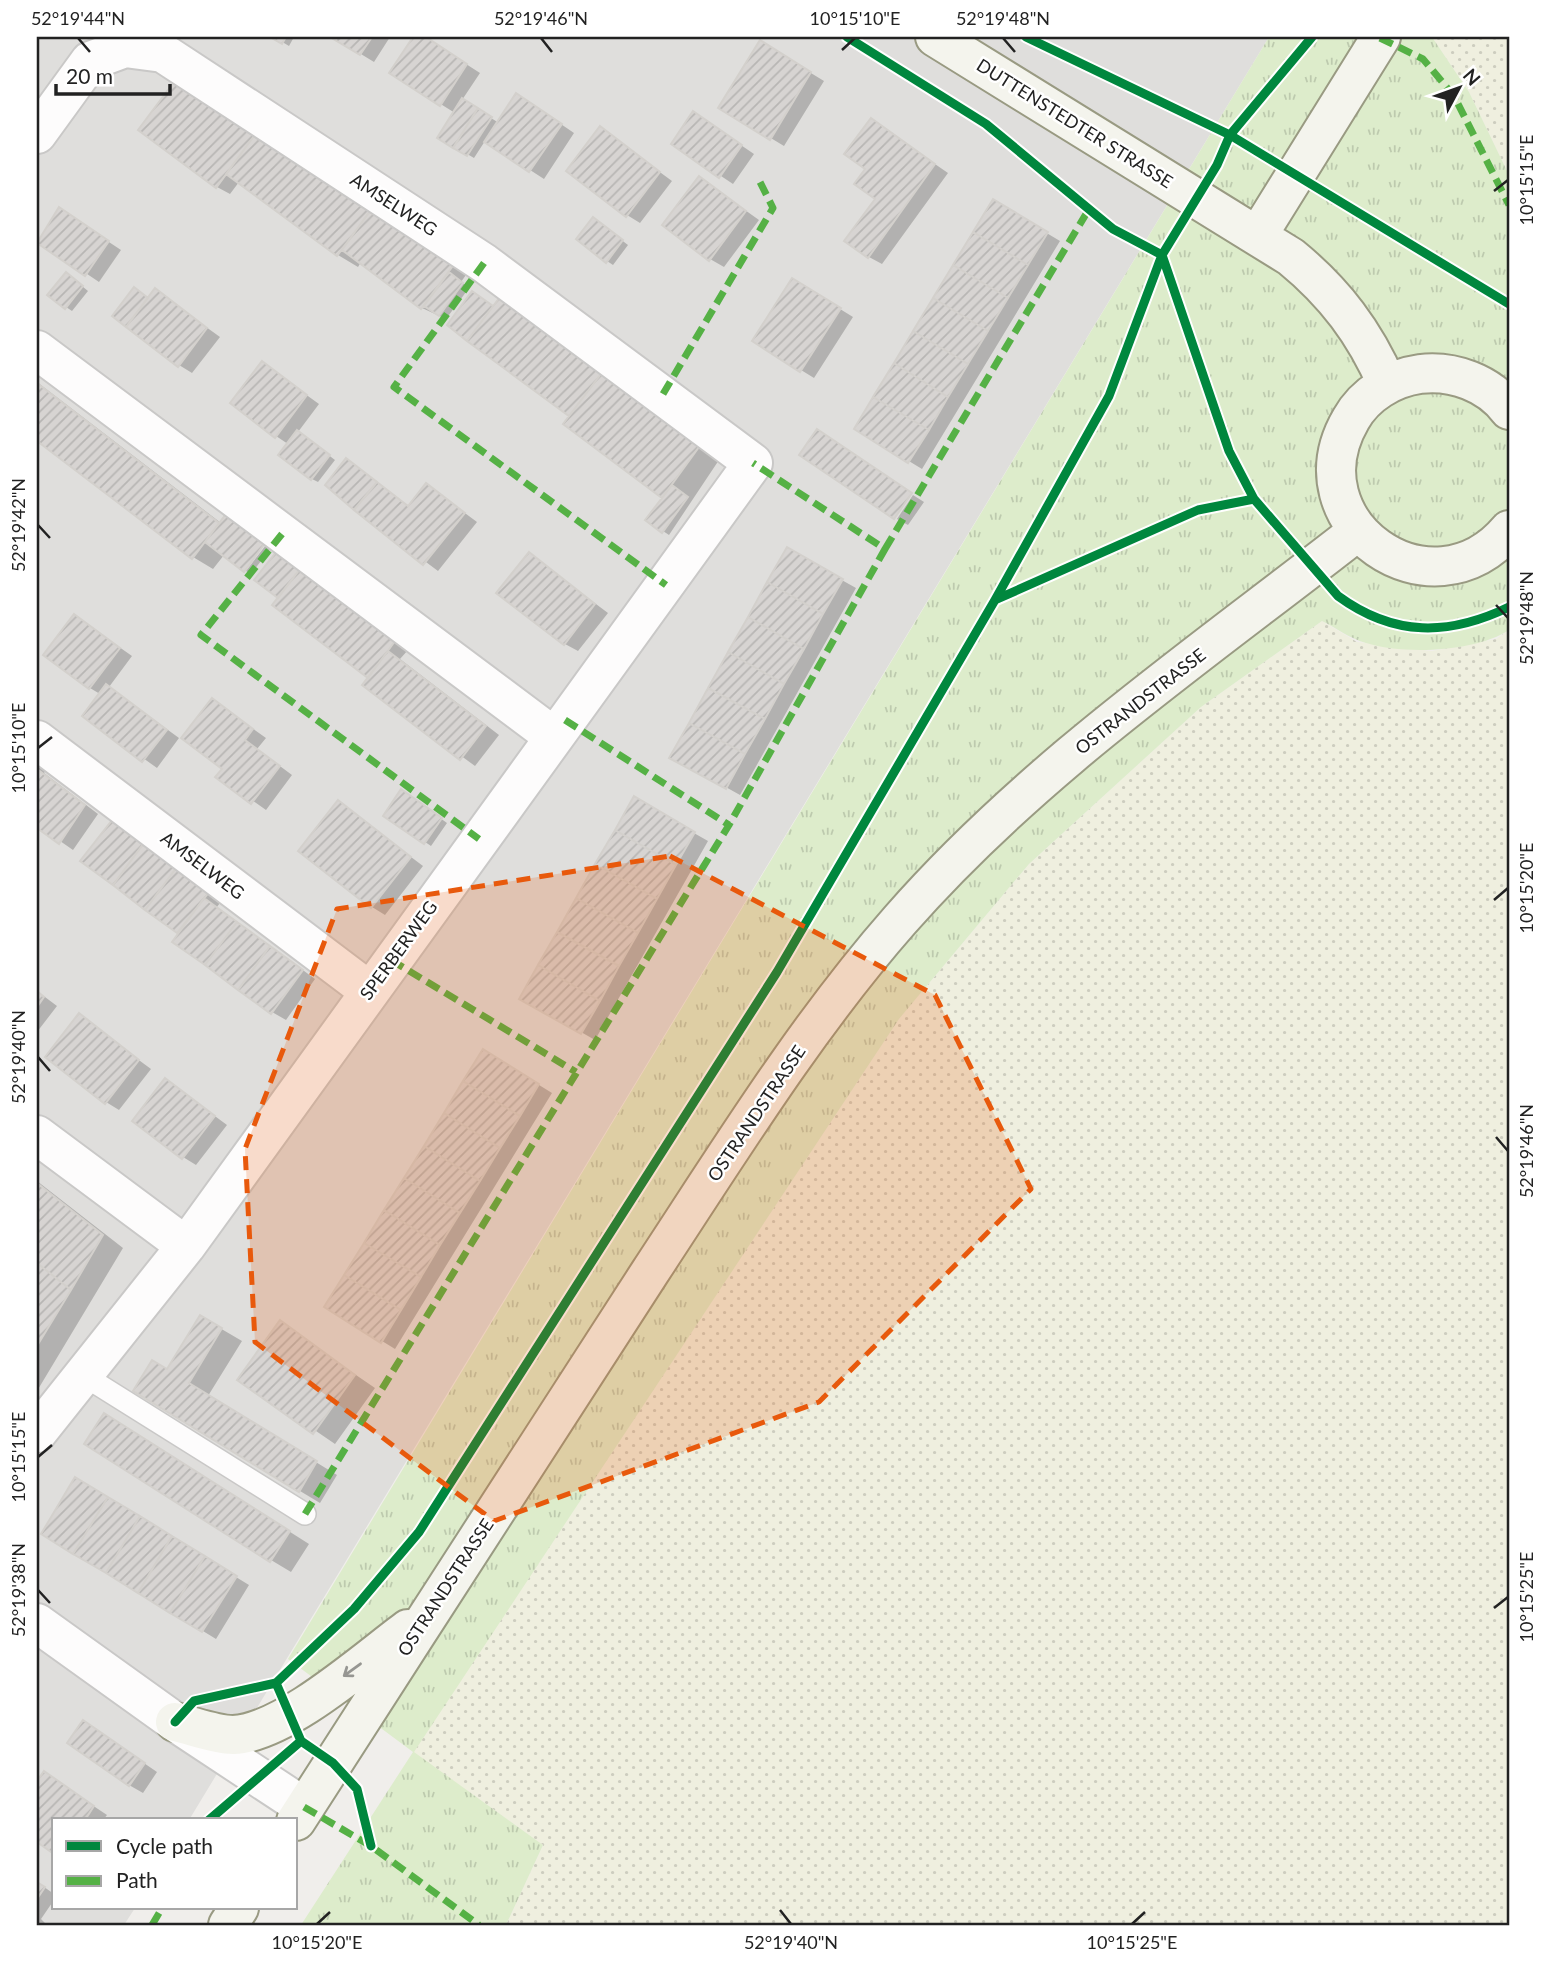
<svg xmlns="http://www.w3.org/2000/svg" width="1546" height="1962" viewBox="0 0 1546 1962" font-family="Lato,sans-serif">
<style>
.residential{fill:#dfdedc}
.farmland{fill:url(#farmland-dots)}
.grass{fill:url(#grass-tufts)}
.shadow{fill:#0003}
.building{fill:url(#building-hatch);stroke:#d3d0cc;stroke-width:2}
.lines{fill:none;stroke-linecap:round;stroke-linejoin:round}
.lane-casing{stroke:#c9c8c7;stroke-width:24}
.street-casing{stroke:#c9c8c7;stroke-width:42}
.secondary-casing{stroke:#999a82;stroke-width:42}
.lane{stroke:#fdfcfc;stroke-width:21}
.street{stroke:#fdfcfc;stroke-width:38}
.secondary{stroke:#f4f4ed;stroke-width:38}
.quiet{stroke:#55b145;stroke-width:7;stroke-dasharray:14 7;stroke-linecap:butt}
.cycleway-casing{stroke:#fff;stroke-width:13}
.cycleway{stroke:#00873e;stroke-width:9}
.oneway{stroke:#969692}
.marked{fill:#e8590c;fill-opacity:0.2;stroke:#e8590c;stroke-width:5;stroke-dasharray:14 9;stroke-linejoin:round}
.ticks{fill:none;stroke:#222;stroke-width:2.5}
.labels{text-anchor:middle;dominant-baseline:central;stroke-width:5;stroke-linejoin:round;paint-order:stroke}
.street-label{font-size:18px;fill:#222;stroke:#fff}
.neatline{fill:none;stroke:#222;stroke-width:2.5}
.ticks-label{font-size:18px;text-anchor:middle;fill:#222}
</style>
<defs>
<pattern id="farmland-dots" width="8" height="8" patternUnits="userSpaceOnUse" patternTransform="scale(1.75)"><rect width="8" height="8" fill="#efefdf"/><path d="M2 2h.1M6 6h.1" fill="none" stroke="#cdcdbf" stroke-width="1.8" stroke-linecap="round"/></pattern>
<pattern id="grass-tufts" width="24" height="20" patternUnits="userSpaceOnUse" patternTransform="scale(1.75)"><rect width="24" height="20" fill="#ddeccb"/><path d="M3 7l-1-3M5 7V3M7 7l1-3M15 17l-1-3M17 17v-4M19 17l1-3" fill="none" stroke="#bdcaae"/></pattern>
<pattern id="building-hatch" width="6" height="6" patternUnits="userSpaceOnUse" patternTransform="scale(1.75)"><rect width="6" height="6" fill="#d7d4d2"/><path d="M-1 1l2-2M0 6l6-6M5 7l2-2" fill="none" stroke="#b8b6b4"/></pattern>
</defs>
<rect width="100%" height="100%" fill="#f0eeeb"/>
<path class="residential" d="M37,37H1269L189,1820H54V1908H135L124,1925H37Z"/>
<path class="farmland" d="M1432,37H1509V175L1469,92Z
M1322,621L1357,642L1432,651L1496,639L1509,630V1925H506L543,1845L413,1752L899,1019L1029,864L1201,707Z"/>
<path class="grass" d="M1269,37H1432L1469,92L1509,175V630C1476,652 1404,655 1366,643C1351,639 1336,628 1322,621L1201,707L1029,864L899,1019L414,1752L543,1845L506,1925H301L413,1752L288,1659Z"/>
<path class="shadow" d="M274,37H294L289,46Z
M333,37H390L374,62Z
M415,37H424L480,73L462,100L499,123L530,103L574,133L544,179L485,141L474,158L440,138L455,113L391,73Z
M760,42L824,81L784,146L721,108Z
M177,80L468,272L461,282L469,288L446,319L422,308L361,262L358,267L338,255L239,182L230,194L217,187Z
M871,120L948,173L882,264L869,257L877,198L868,168Z
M707,122L754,154L733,184L673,144Z
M601,129L672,181L640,223L627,215Z
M700,178L759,220L724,267L710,259Z
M993,201L1060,241L922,469L856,429Z
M59,209L121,250L99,282L38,241Z
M599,223L628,245L613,265L607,261Z
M72,278L88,291L72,311L66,307Z
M806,288L853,317L814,378L801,370Z
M156,291L220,337L192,373L179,365L149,300Z
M479,297L494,308L521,311L719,460L669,535L663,531V497L571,416L449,324Z
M262,363L319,404L298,432L335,460L318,482L312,479L288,444L276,436Z
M37,382L221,523L224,555L213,569L193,557L37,438Z
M427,485L477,522L438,571L355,509L384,488L410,507Z
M913,495L924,502L908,525L897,519Z
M266,545L271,548L251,574L246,571Z
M788,550L856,588L740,795L672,757Z
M277,553L408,650L400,659L499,735L475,766L364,685L370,678L280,597Z
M529,554L608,613L578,651L565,644Z
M75,616L132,656L109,687L179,738L157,768L84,716L100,694L90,688Z
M213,700L266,738L257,749L292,775L266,810L218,776L224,768Z
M37,761L47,769L44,773L98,814L73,850L37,825Z
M408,795L447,823L431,846L385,815Z
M634,799L708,841L595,1040L521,998Z
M338,802L423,866L385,915L372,907Z
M113,821L222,900L217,907L315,979L286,1020L272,1012L180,933L83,861Z
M37,991L57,1006L37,1032Z
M79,1016L151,1069L119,1110L106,1102Z
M497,1059L552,1093L395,1349L382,1341Z
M166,1080L227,1125L196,1165L183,1157Z
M37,1181L123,1248L37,1391Z
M201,1317L242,1341L208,1396L337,1475L320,1503L300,1491L168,1371Z
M280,1323L375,1388L335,1444L240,1379Z
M125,1427L309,1544L291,1572L271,1560Z
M76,1479L249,1585L216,1639L43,1533Z
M84,1722L157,1772L143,1793L129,1785Z
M44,1773L107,1815L103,1820H54V1852L37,1840V1784Z
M37,1882L54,1894V1900L41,1919L47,1925H37Z"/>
<path class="building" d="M270,37H286L282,44Z
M330,37H372L360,55Z
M413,37H426L467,64L440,106L389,73Z
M760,40L811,72L770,140L718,108Z
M177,78L254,136L216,188L138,130Z
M516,93L562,124L529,172L484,142Z
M462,98L478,108L453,148L437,138Z
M478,108L492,117L467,156L453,148Z
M693,111L742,145L719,178L671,144Z
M871,118L935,164L868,258L844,241L875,199L854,184L865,169L844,154Z
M600,126L660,172L626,217L566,171Z
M260,128L371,210L337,256L226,174Z
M699,176L746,211L709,261L662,225Z
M993,199L1048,232L1028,265L973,232Z
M375,204L455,263L421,309L342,250Z
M59,207L109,241L85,276L37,243Z
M593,217L623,240L606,263L576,239Z
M973,232L1028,265L1008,298L953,265Z
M953,265L1008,298L988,331L933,298Z
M66,272L83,286L65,309L47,295Z
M449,272L463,283L439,316L424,306Z
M792,278L841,308L800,372L752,341Z
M134,287L148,298L126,327L112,316Z
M155,288L207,328L178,367L126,327Z
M472,291L493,306L467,341L447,325Z
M500,297L601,374L569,416L467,341Z
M933,298L988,331L968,364L913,331Z
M913,331L968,364L948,397L894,363Z
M262,361L307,395L275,438L230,403Z
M894,363L948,397L929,430L873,397Z
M601,374L699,447L662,498L563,424Z
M37,383L219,523L192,559L37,441Z
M873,397L929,430L908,463L854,429Z
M817,429L912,493L894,519L799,455Z
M297,430L330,455L311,480L278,455Z
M346,458L377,482L354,510L325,485Z
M377,482L408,506L426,483L465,513L423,565L354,510Z
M672,485L688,497L662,533L645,520Z
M226,514L265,543L244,572L205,542Z
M787,547L843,579L823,614L767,582Z
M277,551L300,569L278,598L254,580Z
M529,552L595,604L564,645L496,593Z
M300,569L395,641L368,678L272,605Z
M767,582L823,614L804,649L748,617Z
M74,614L120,648L89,689L43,655Z
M748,617L804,649L784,684L728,652Z
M388,651L486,726L460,760L362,685Z
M728,652L784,684L765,719L708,688Z
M106,684L167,730L142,762L82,716Z
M708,688L765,719L745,754L689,723Z
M212,698L253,729L245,740L280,766L251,804L215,777L222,769L181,738Z
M689,723L745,754L726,789L669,758Z
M37,769L85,805L59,844L37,828Z
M401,789L442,818L424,844L383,816Z
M634,796L695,832L676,865L615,830Z
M338,800L411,857L371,908L298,851Z
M113,819L144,843L113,885L80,861Z
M615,830L676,865L657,899L595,864Z
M144,843L177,867L145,910L113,885Z
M595,864L657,899L638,933L576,898Z
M177,867L210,891L177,933L145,910Z
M204,898L237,922L205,965L172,942Z
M576,898L638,933L619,966L557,932Z
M237,922L270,946L238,990L205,965Z
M557,932L619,966L600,1001L538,965Z
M270,946L303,970L271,1014L238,990Z
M538,965L600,1001L581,1034L519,999Z
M37,991L44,997L37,1007Z
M79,1013L139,1060L105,1104L45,1057Z
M483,1049L539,1084L520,1116L463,1081Z
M165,1078L215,1116L182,1159L132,1121Z
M463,1081L520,1116L500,1148L444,1113Z
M444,1113L500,1148L480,1181L424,1146Z
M424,1146L480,1181L460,1213L404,1178Z
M404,1178L460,1213L440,1245L384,1210Z
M37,1183L103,1235L71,1290L37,1263Z
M384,1210L440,1245L421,1277L364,1243Z
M364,1243L421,1277L401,1310L344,1275Z
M37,1263L71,1290L37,1346Z
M344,1275L401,1310L381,1343L324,1307Z
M200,1315L222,1328L189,1383L317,1461L299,1492L133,1391L152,1360L167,1369Z
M280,1320L355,1375L313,1434L237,1380Z
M104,1413L290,1531L270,1562L84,1444Z
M75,1477L108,1497L73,1554L41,1534Z
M108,1497L140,1516L106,1573L73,1554Z
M140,1516L172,1536L138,1593L106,1573Z
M172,1536L205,1556L170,1613L138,1593Z
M205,1556L237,1576L202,1632L170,1613Z
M83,1720L145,1763L129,1786L67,1743Z
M44,1771L94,1806L85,1820H54V1854L37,1842V1781Z
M37,1882L45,1887L37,1899Z"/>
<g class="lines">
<defs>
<path id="lane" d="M83,1375L305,1514"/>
<path id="street" d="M37,134L90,61L125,48L163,53L484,263L753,463L186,1246L37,1433
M37,350L553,736
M37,740L368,990
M37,1135L186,1246
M37,1623L175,1722L304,1807"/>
<path id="secondary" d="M935,37L1291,257C1335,293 1365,333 1387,384
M1258,235L1381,37
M1509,410C1489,383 1453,370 1420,374C1392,378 1365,394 1351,419C1290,523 1431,622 1509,530
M175,1722C193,1726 215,1735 233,1735C285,1733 366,1660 408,1629
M296,1821C414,1638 531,1454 650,1272C729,1152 805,1028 900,920C1032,769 1201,654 1358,531
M228,1925L239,1908"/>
</defs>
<use href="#lane" class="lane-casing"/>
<use href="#street" class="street-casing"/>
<use href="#secondary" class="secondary-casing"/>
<use href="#lane" class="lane"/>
<use href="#street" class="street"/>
<use href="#secondary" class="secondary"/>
<path class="quiet" d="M1380,38L1423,59L1454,96L1509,205
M484,263L394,387L666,585
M663,394L773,208L758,178
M282,534L201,635L479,839
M885,549L1089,209
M565,720L729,825
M391,960L576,1072
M305,1514L729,825L885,549L753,463
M304,1807L371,1846L479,1925
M152,1925L162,1908"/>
<defs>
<path id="cycleway" d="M847,37L986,124L1113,229L1162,255L1229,451L1254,499L1338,596C1394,637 1449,636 1509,607
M1026,37L1230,135L1509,304
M995,600L1198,510L1254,499
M276,1683L301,1741L333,1763L357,1789L371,1846
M175,1722L194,1701L276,1683L354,1609L419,1532L777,972L995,600L1109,396L1162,255L1217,165L1230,135L1312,37
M209,1820L301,1741"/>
</defs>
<use href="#cycleway" class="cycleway-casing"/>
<use href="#cycleway" class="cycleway"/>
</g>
<defs><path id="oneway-shaft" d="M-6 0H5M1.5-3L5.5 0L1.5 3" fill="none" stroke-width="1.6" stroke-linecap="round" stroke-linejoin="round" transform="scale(1.75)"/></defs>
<use class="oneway" href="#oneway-shaft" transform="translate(352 1670) rotate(144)"/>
<path class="marked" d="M670,856L935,995L1031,1189L819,1402L494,1521L255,1342L245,1149L337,909Z"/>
<path class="ticks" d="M78,38L90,52M541,38L552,52M1003,38L1015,52M842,50L855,38M1494,191L1508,180M38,525L50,538M1496,605L1508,618M38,748L52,737M1494,900L1508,888M38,1057L50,1071M1496,1137L1508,1151M38,1457L52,1445M38,1590L50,1603M1494,1608L1508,1597M780,1910L791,1924M317,1924L330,1912M1132,1924L1145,1912"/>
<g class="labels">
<g class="street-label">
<text transform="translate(1075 123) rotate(32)">DUTTENSTEDTER STRASSE</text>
<text transform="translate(394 204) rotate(33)">AMSELWEG</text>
<text transform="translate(1140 701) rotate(-38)">OSTRANDSTRASSE</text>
<text transform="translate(203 865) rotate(37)">AMSELWEG</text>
<text transform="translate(398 950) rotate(-54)">SPERBERWEG</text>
<text transform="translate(756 1113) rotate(-56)">OSTRANDSTRASSE</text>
<text transform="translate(445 1587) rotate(-57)">OSTRANDSTRASSE</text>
</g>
</g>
<rect width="1546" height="1962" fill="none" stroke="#ffffff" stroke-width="77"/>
<rect x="52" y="1818" width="245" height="91" fill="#ffffff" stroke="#a7a7a7" stroke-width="2"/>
<rect x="66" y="1841" width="35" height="10" fill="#00873e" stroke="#a7a7a7" stroke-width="2"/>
<text x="116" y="1854" font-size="21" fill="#222222">Cycle path</text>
<rect x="66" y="1876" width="35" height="10" fill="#55b145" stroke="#a7a7a7" stroke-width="2"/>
<text x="116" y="1888" font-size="21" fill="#222222">Path</text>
<g transform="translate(1459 88) rotate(49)" stroke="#ffffff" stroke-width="5" paint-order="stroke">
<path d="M0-5L12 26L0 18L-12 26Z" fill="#222222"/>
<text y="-10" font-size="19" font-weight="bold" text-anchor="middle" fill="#222222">N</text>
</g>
<path d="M56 84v10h114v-10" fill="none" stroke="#222222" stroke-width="3.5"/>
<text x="66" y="84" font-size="21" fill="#222222" stroke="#ffffff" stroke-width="5" paint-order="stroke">20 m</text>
<rect x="38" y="38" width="1470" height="1886" class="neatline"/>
<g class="ticks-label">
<text x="78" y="25">52°19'44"N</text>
<text x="541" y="25">52°19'46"N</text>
<text x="855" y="25">10°15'10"E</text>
<text x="1003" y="25">52°19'48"N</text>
<text transform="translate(1527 180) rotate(-90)" y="6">10°15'15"E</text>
<text transform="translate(19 525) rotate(-90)" y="6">52°19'42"N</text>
<text transform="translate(1527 618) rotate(-90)" y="6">52°19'48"N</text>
<text transform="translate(19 748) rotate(-90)" y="6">10°15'10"E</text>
<text transform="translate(1527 888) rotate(-90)" y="6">10°15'20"E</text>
<text transform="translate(19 1057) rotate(-90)" y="6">52°19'40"N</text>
<text transform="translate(1527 1151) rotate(-90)" y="6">52°19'46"N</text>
<text transform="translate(19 1457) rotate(-90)" y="6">10°15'15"E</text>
<text transform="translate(19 1590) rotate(-90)" y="6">52°19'38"N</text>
<text transform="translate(1527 1597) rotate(-90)" y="6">10°15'25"E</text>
<text x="317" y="1949">10°15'20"E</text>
<text x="791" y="1949">52°19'40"N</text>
<text x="1132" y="1949">10°15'25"E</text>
</g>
</svg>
